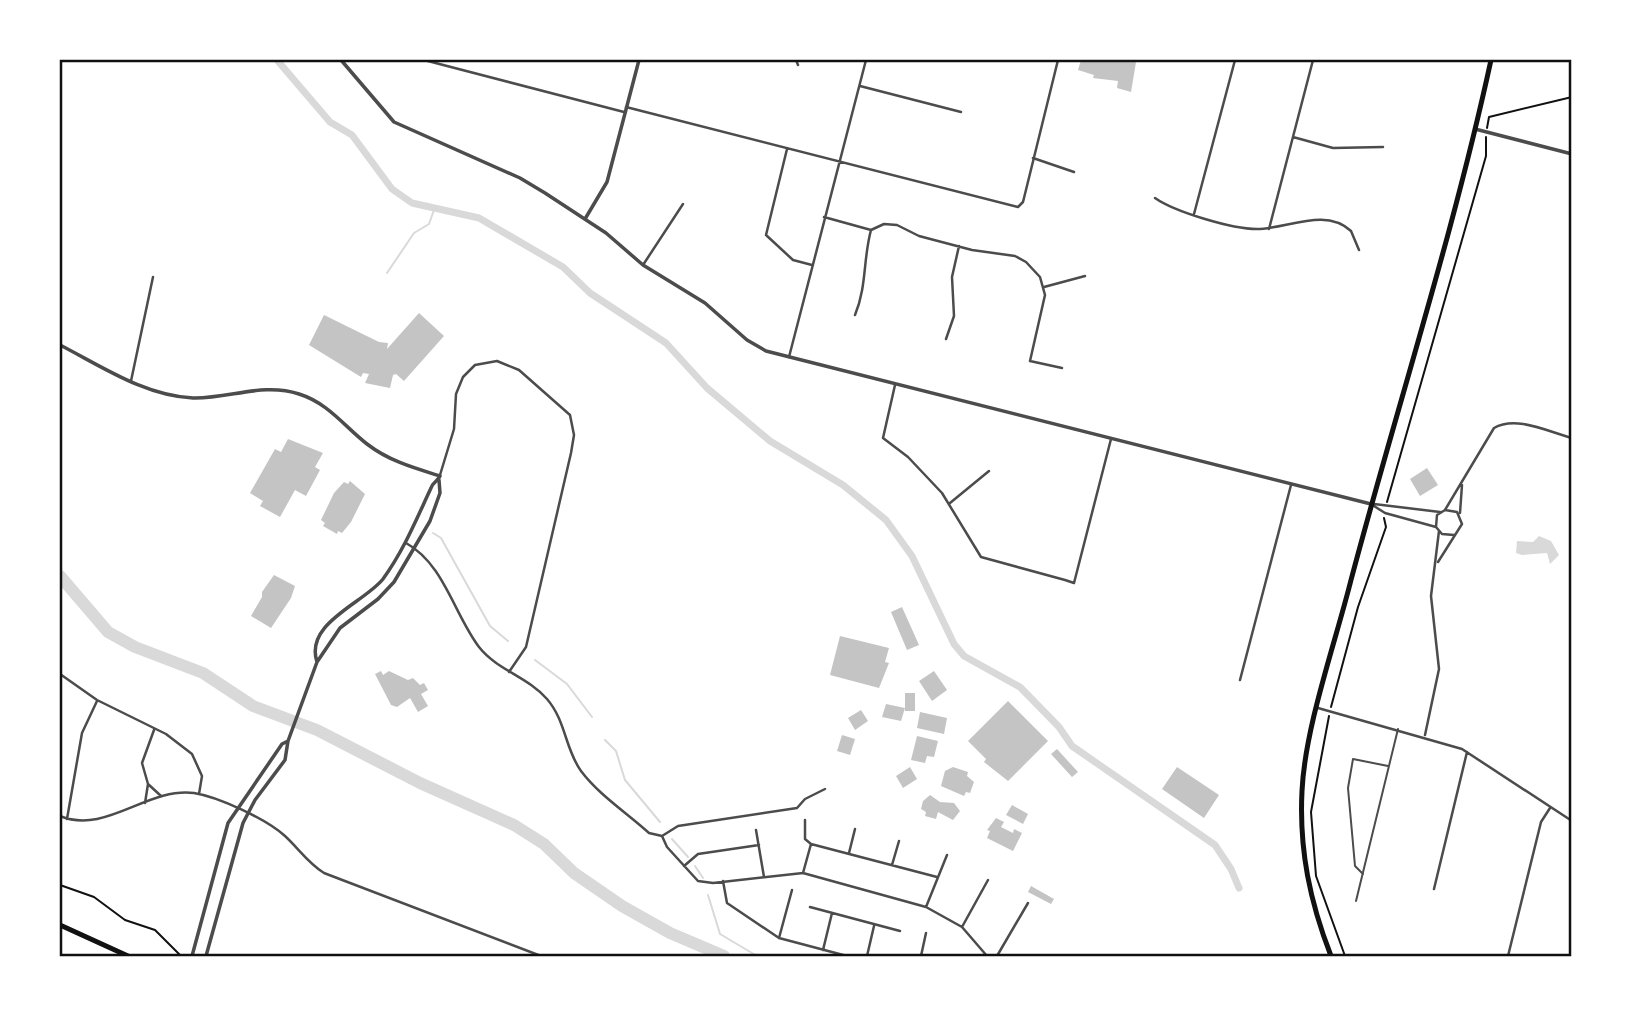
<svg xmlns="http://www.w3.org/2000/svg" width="1631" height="1016" viewBox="0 0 1631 1016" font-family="Inter,sans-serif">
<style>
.water{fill:#d9d9d9}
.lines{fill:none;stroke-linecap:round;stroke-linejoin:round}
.stream{stroke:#d9d9d9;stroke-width:2}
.canal{stroke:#d9d9d9;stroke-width:7}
.river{stroke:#d9d9d9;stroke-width:12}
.building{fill:#c4c4c4}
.path{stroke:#111;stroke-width:2}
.service{stroke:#4c4c4c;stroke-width:2}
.minor{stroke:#4c4c4c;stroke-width:2.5}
.tertiary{stroke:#4c4c4c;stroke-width:3.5}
.trunk{stroke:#111;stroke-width:5}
.neatline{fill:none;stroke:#111;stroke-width:2.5}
</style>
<rect width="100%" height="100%" fill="#fff"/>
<path class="water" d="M1539,536L1551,541L1559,555L1550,564L1547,553L1522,555L1516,553L1517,541L1533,542Z"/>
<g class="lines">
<path class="stream" d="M387,273L414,233L429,224L435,207
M433,533L441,538L490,626L508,641
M535,660L567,684L592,717
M605,740L616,751L625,780L660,822
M672,839L688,857
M695,866L703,878
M708,895L720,934L757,956"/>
<path class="canal" d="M277,60L330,122L352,135L392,189L412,203L479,218L563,267L590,293L666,343L707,388L770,441L843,485L886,520L912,556L954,644L964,656L1020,687L1059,727L1072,746L1215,845L1231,869L1239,888"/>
<path class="river" d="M60,576L108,632L135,647L203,673L253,706L317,730L420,783L514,825L544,844L574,873L622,906L670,933L724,956"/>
</g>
<path class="building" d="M1081,60H1140L1136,62L1131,92L1117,88L1118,81L1093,78L1094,75L1078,70Z
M419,313L444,336L404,381L396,374L393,375L390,388L365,383L369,374L363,373L361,377L309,345L324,315L379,342L388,343L387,349Z
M288,439L323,453L315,467L320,470L306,496L295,490L280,517L260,506L263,501L250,493L275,449L281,452Z
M1427,468L1438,485L1420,496L1410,479Z
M350,481L365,494L351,522L342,533L338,531L337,534L323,526L325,523L321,520L334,493L344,482L348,484Z
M274,575L295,586L291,598L271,628L251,616L262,597V592Z
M902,607L919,645L907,650L891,612Z
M840,636L889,648L885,662L889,663L879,688L830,675Z
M381,671L383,675L389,671L408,680L413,678L420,685L424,683L428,690L421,694L428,706L418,712L410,698L397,707L391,705L375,674Z
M934,671L947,690L932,701L919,681Z
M905,693H915V711H905Z
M1008,701L1048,741L1008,781L984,762L986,759L968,741Z
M886,704L905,708L901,721L882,717Z
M861,710L868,721L855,730L848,718Z
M920,712L947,718L944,734L917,728Z
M842,735L855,739L850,755L837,751Z
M917,736L938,741L934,757L927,756L925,763L911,760Z
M1057,749L1078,772L1072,777L1051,754Z
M910,767L917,779L903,788L896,776Z
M953,767L968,772L967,776L974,782L970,793L966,792L964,796L941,786L945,771Z
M1177,767L1219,795L1204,818L1162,789Z
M930,795L940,802L954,803L960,811L953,820L938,812L936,819L925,816L926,812L921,809L923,801Z
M1012,805L1028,814L1023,824L1006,815Z
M996,818L1004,822L1001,827L1013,833L1014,829L1022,833L1013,851L987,838L990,831L987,830Z
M1031,886L1054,899L1051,904L1028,892Z"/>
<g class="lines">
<path class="path" d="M1487,128L1489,117L1572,97
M1387,502L1486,156V137
M1331,707L1358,607L1386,527L1384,518
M1329,716L1311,812L1316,876L1345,956
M60,885L94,897L125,920L155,930L181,956"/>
<path class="service" d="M1363,874L1355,866L1348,788L1353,759L1388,766
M1356,901L1398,729"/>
<path class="minor" d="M424,60L624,112
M796,60L798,65
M860,86L961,112
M626,107L1018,207L1023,202L1058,60
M1293,137L1333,148L1383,147
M787,149L766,235L793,260L812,265
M1033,158L1074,172
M1155,198C1175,212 1232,229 1257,229C1287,229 1325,207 1351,231L1359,250
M1194,214L1235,60
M824,217L871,230L884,224L897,225L919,236L972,250L1015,256L1026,262L1040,277L1045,295L1030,361L1062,368
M1269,229L1313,60
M643,265L683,204
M1044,287L1085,276
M855,315C867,286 863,259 871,230
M946,339L954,316L952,277L959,246
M789,357L866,60
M131,381L153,277
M895,385L883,438L908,457L942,493L981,557L1065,580L1074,583L1111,439
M440,475L454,429L456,394L463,377L475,365L497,361L519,370L570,415L574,435L571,453L526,647L509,672
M950,503L989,471
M1374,504L1440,512
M1374,506L1385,513L1436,527
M1445,510L1494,428C1516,415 1549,432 1572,438
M1460,513L1462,485
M406,543C444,564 454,614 479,647C497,670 528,677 547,699C566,721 565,749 581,771C599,795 627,813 649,833L662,836L678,826L797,808L805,799L825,789
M1438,562L1462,524L1457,512L1445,510L1437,515L1436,527L1442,534L1454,535
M60,674L97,700L166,734L192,754L202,776L199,794
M1240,680L1291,485
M1318,708L1462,749L1572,821
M1425,735L1439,669L1431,596L1439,531
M148,784L161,796
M145,803L148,784L142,763L154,730
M60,816C106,835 147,787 194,793C219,797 266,819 285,836C299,849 308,863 324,873L541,956
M67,819L82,733L97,701
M756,830L764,877
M662,836L667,847L698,881L713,883L803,873L926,907L962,927L987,956
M811,844L937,877
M849,853L855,829
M892,865L899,841
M684,866L698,854L759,845
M803,873L811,844L805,839V820
M723,881L727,903L779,938L847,956
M1434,889L1467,752
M810,907L900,931
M926,907L947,855
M962,927L988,880
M779,938L792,890
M823,950L832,913
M867,956L874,926
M921,956L926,933
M997,956L1028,903
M1508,956L1541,822L1550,808"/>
<path class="tertiary" d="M341,60L394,122L520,178L545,193L606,233L643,265L705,303L747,340L766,351L1371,504
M1475,129L1572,154
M585,219L607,182L639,60
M60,345C101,366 145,396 193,398C229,399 263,382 299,394C328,403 344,426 367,444C389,461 414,468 440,476C438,481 433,482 431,488C416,520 404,550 383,579C364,603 304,623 317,662
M192,956L228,823L282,744L288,741
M206,956L243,823L255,800L285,760L288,741L317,662L340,628L378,599L394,582L430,521L440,493L439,480"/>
<path class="trunk" d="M60,925L128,956
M1331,956C1310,902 1299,850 1302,791C1305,727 1335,644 1351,580C1397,407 1453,235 1491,60"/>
</g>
<rect width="1631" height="1016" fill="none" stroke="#ffffff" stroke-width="122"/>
<rect x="61" y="61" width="1509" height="894" class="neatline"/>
</svg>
